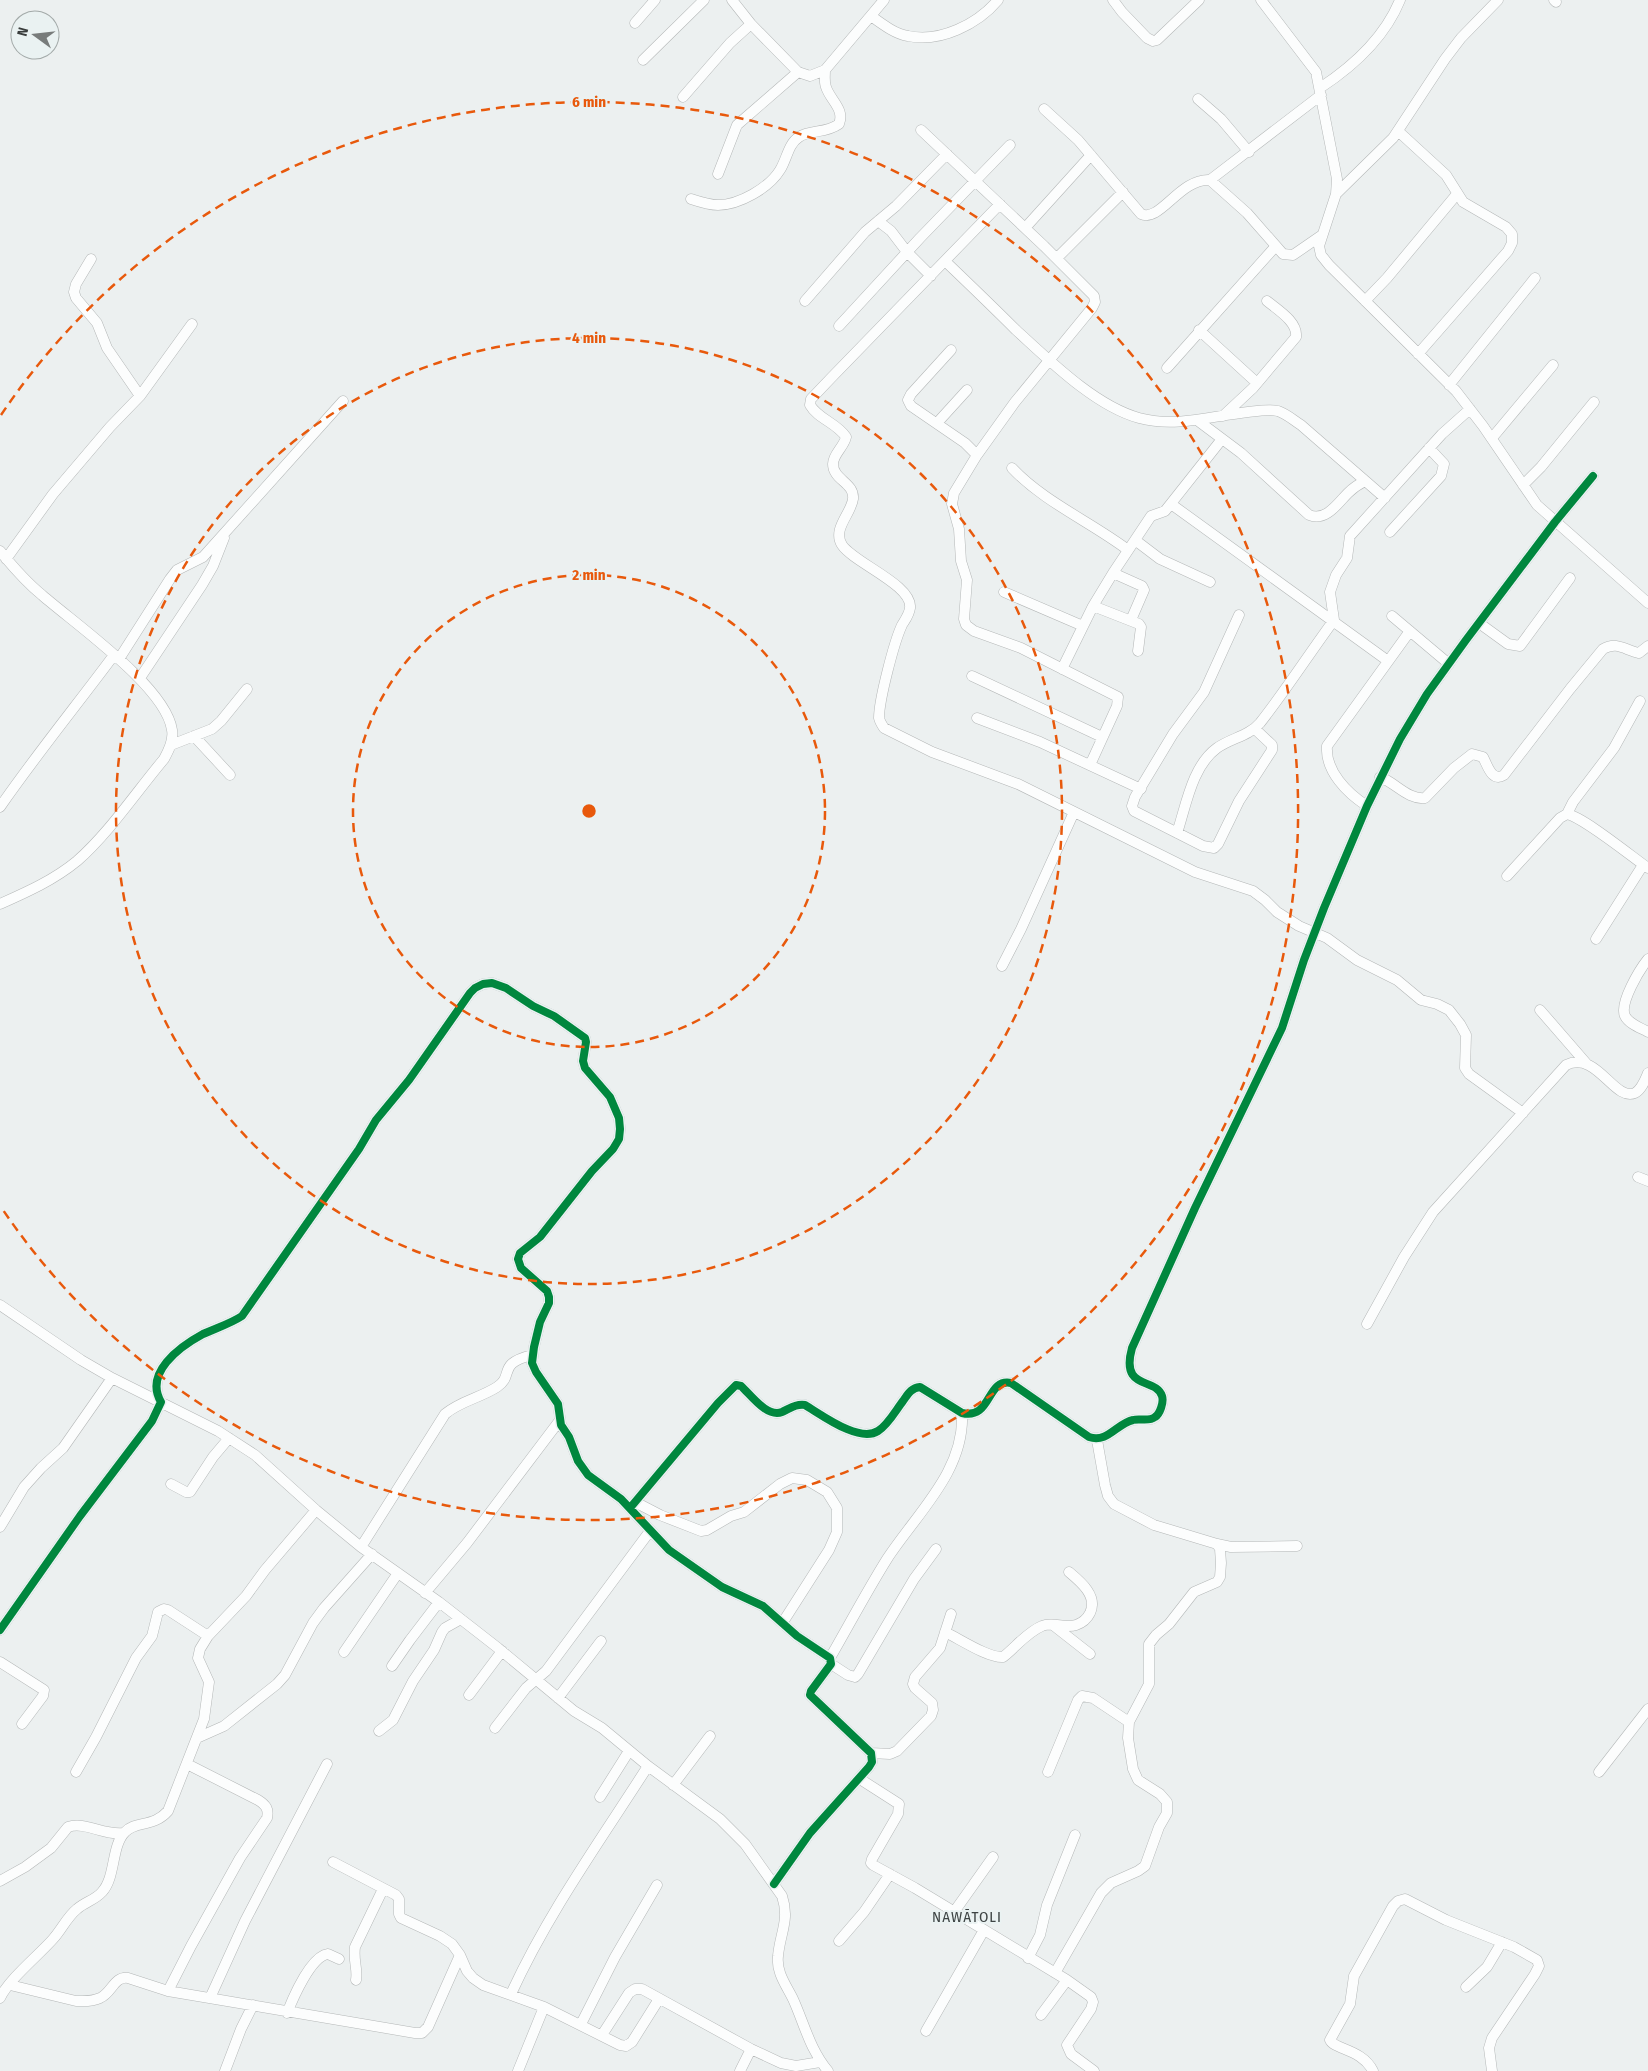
<svg xmlns="http://www.w3.org/2000/svg" width="1648" height="2071" viewBox="0 0 1648 2071" font-family="'Fira Sans Condensed',sans-serif">
<style>
.lines{fill:none;stroke-linecap:round;stroke-linejoin:round}
.minor-casing{stroke:#b4b7b7;stroke-width:11}
.minor{stroke:#fcfdfd;stroke-width:10}
.cycleway-casing{stroke:#eaf2f2;stroke-width:11}
.cycleway{stroke:#00873e;stroke-width:8}
.ring{fill:none;stroke:#e8590c;stroke-width:2.5;stroke-dasharray:9 6}
.labels{text-anchor:middle;dominant-baseline:central;stroke-width:4;stroke-linejoin:round;paint-order:stroke}
.neighbourhood-label{font-size:15px;letter-spacing:1px;fill:#3e4444;stroke:#eaf2f2}
.centre{fill:#e8590c;stroke:#eaf2f2;stroke-width:2.5}
.ring-label{font-size:15px;text-anchor:middle;font-weight:bold;fill:#e8590c;stroke:#eaf2f2;stroke-width:4;stroke-linejoin:round;paint-order:stroke}
</style>
<rect width="100%" height="100%" fill="#ecf0f0"/>
<g class="lines">
<defs>
<path id="minor" d="M732,0L751,24L798,72L810,76L825,70L884,0
M1113,0L1122,12L1147,38L1153,41L1157,40L1199,0
M1261,0L1316,72L1337,179L1336,194L1319,246L1321,255L1329,265L1456,391L1483,426L1537,505L1648,603
M1554,0L1556,2
M871,16C882,24 895,34 908,36C940,43 978,24 998,0
M635,23L655,0
M643,60L704,0
M1320,88C1352,67 1385,37 1400,0
M683,97L730,43L751,24
M1198,99L1221,119L1249,152
M1044,109L1078,140L1141,214C1160,223 1180,178 1210,180L1247,213L1283,254L1293,255L1322,235
M921,130L1044,246L1094,296L1095,302L1092,308L1015,402L977,455L954,493L952,504L959,529L961,561L967,580L964,619L966,625L974,631L1021,648L1118,697L1117,706L1090,765
M1398,131L1446,175L1463,202L1506,227L1512,234V243L1508,251L1418,354
M718,174L737,125L798,72
M1210,180L1321,95
M1336,194L1393,138L1445,59L1461,38L1498,0
M691,199C700,202 709,205 718,205C739,205 769,188 780,170C787,159 788,144 799,137C811,129 825,134 839,124C845,109 830,100 826,87C824,82 825,76 825,70
M1000,204L831,378L811,399L810,405C818,419 837,423 846,437C844,447 833,454 833,464C833,480 855,483 853,499C851,514 832,529 842,545C854,563 913,585 910,608C909,615 905,620 902,625C894,642 879,700 879,718C880,722 882,725 884,728L932,752L1018,784L1195,872L1253,891L1265,900L1277,912L1299,926L1327,938L1357,960L1397,980L1421,1000L1437,1004L1449,1010L1460,1024L1466,1035L1465,1068L1469,1074L1523,1113
M878,221L891,231L907,252L931,276
M1025,228L1091,155
M1057,258L1123,192
M91,259L76,284L74,292L76,298L97,323L107,348L140,396
M945,261C969,284 993,307 1016,330C1049,360 1095,406 1139,418C1176,428 1211,416 1248,412C1257,411 1269,409 1278,411C1287,414 1293,420 1301,425L1385,498
M805,301L865,232L896,206L947,154
M1365,301L1387,278L1457,194
M839,326L920,238L1010,145
M1199,330L1257,383
M951,350L911,394L908,400L911,406L965,443L977,455
M1167,368L1275,247
M1449,385L1535,278
M1223,416L1253,388L1296,337C1298,322 1278,310 1267,301
M1197,420L1241,453L1309,515C1326,522 1338,503 1348,493C1353,488 1359,484 1365,481
M937,423L967,390
M1492,438L1553,365
M1012,468C1044,502 1091,522 1128,550
M1523,485L1541,467L1594,402
M1171,504L1388,661
M1390,532L1441,476L1444,464L1429,448
M1135,540L1160,559L1210,582
M0,551C13,567 26,582 42,595C75,624 166,687 172,730C174,740 169,750 164,759C137,791 109,833 77,861C54,880 27,892 0,904
M6,559L53,494L110,427L140,396L192,324
M1113,573L1142,586L1144,590L1131,620
M1004,592L1083,626
M1093,606L1139,624L1141,627L1138,651
M1239,615L1204,692L1173,734L1135,797L1132,806L1134,811L1203,846L1214,848L1218,844L1239,801L1272,750V745L1255,729
M1392,616L1449,664
M1479,623L1508,644L1520,646L1570,578
M119,659L170,579L177,570L203,557L343,401
M1062,669L1093,606L1113,573L1151,516L1165,511L1222,439
M972,676L1102,737
M140,678L202,585L213,566L224,538
M977,718L1040,742L1141,789
M194,736L230,775
M171,745L212,729L221,721L247,689
M1380,777C1396,783 1408,800 1425,798L1454,768L1472,754L1483,757C1488,767 1492,782 1504,775L1570,689L1603,649C1617,641 1625,650 1639,653L1648,646
M1367,806C1347,793 1325,771 1327,746L1410,631
M0,807C36,755 76,706 114,655
M1567,814L1573,802L1614,748L1640,701
M1177,833C1186,806 1192,766 1217,748C1231,738 1249,736 1260,723C1286,690 1309,654 1334,620L1330,592L1336,575L1347,558L1350,536L1442,434L1470,409
M1507,876L1560,818L1567,814C1583,817 1631,856 1648,868
M1596,939L1643,865
M1648,959C1640,969 1619,1003 1625,1016C1629,1024 1641,1028 1648,1032
M1002,966L1021,929L1074,812
M1540,1010L1586,1063
M1638,1177L1648,1181
M0,1305L81,1360L112,1378L218,1431L255,1455L316,1510L361,1547L439,1602L498,1648L574,1711L602,1728L648,1766L720,1819L745,1844L782,1896C790,1920 780,1933 778,1956C776,1972 786,1985 793,1999C804,2023 810,2050 828,2071
M1367,1324L1404,1257L1433,1212L1566,1065C1597,1050 1614,1102 1635,1093C1642,1089 1645,1080 1648,1073
M171,1484L186,1492H190L213,1457L229,1438
M635,1502L660,1515L701,1531L707,1530L731,1516L744,1512L780,1484L792,1478L807,1480L827,1492L837,1508V1532L829,1550L783,1622
M630,1508L718,1403L736,1385L741,1386C751,1395 767,1418 782,1412C791,1408 795,1404 805,1405C822,1415 859,1443 878,1431C888,1425 896,1410 903,1401C908,1394 911,1388 920,1387L962,1413C992,1420 986,1378 1011,1383L1089,1437C1108,1443 1116,1424 1133,1420C1140,1418 1149,1422 1155,1417C1160,1414 1164,1402 1162,1396C1156,1377 1120,1391 1132,1348L1195,1208L1282,1028L1304,960L1324,908L1367,806L1400,739L1427,694L1466,640L1555,522L1593,476
M0,1527L24,1487L41,1468L63,1448L112,1378
M1217,1544L1231,1547L1297,1546
M361,1547L445,1414C460,1401 480,1398 497,1387C515,1375 496,1364 532,1355
M425,1593L467,1543L560,1420
M1053,1625L1090,1654
M0,1630L80,1516L152,1421L161,1402C144,1373 179,1347 203,1334C216,1328 230,1324 242,1316L359,1149L376,1120L409,1080L470,993L475,988L483,984L492,983L506,988L533,1006L554,1016L585,1038L586,1042L583,1061L585,1068L610,1097L619,1118L620,1129L619,1139L613,1149L592,1171L540,1237L520,1253L518,1259L521,1268L547,1291L549,1297V1303L540,1322L534,1347L532,1363L536,1372L558,1404L561,1425L569,1437L578,1461L588,1475L621,1499L669,1550L722,1587L763,1606L797,1636L830,1658L831,1664L811,1691L810,1695L871,1753L872,1762L869,1767L810,1833L774,1884
M945,1632C960,1639 988,1658 1003,1657C1015,1648 1027,1632 1042,1626C1053,1621 1064,1629 1076,1625C1082,1623 1087,1619 1090,1613C1098,1596 1081,1582 1069,1572
M344,1652L398,1573
M830,1658C849,1625 867,1591 887,1559C917,1513 965,1471 962,1413
M0,1662L44,1690L43,1696L22,1724
M831,1664L848,1675L855,1677L858,1674L914,1579L936,1549
M392,1666L410,1640L439,1602
M469,1695L502,1651
M558,1698L601,1641
M495,1728L526,1688L546,1671L650,1531
M379,1731L393,1720L413,1681L434,1650L442,1632L445,1628L461,1619
M197,1738L224,1726L277,1684L285,1675L313,1623L324,1608L372,1554
M871,1753L890,1754L897,1751L931,1716L933,1710L932,1703L915,1688L913,1684L915,1677L940,1648L951,1614
M76,1772L96,1737L136,1658L152,1636L158,1612L164,1609L168,1610L208,1636
M1048,1772L1078,1700L1082,1696L1093,1698L1129,1722
M1599,1772L1648,1709
M860,1779L899,1804L898,1814L872,1859L871,1863L873,1865L915,1888L1067,1980L1091,1997L1093,2002L1091,2009L1067,2045L1071,2054L1094,2071
M673,1785L710,1736
M600,1797L629,1751
M333,1862L396,1895L399,1899V1914L401,1918L440,1936L452,1944L460,1955L467,1971L473,1978L483,1985L544,2007L620,2045L626,2046L632,2042L659,1999
M0,1881L25,1867L51,1848L68,1827C85,1821 104,1836 124,1833
M954,1912L993,1857
M839,1941L864,1912L890,1874
M1028,1958L1040,1935L1047,1905L1075,1835
M1055,1973L1101,1893L1111,1883L1138,1871L1145,1866L1159,1827L1167,1813V1802L1160,1794L1138,1780L1133,1769L1128,1738L1129,1722L1149,1684V1644L1156,1635L1169,1624L1194,1592L1217,1582L1220,1577L1221,1563L1220,1549L1217,1544L1154,1525L1114,1504L1108,1496L1105,1485L1097,1440
M356,1980C358,1969 353,1961 355,1947L383,1889
M10,1985L76,2001C84,2001 92,2002 100,1998C112,1993 114,1976 128,1978L168,1991L415,2033H422L428,2027L460,1955
M1466,1987L1487,1967L1502,1942
M168,1991L191,1946L240,1858L267,1818C269,1809 266,1805 258,1800L187,1764
M511,1994C548,1913 600,1841 648,1766
M0,1998C9,1979 39,1955 53,1939C62,1929 67,1917 77,1909C85,1902 95,1900 102,1892C116,1877 111,1846 125,1832C136,1820 153,1828 168,1811L204,1719L209,1682L198,1658L200,1649L208,1636L246,1596L265,1570L316,1510
M210,1998L245,1921L327,1764
M287,2013C293,1998 311,1956 328,1954L339,1959
M1041,2015L1067,1980
M581,2024L615,1957L657,1885
M926,2031L984,1930
M602,2035L629,1993L635,1989H642L751,2049L781,2063L796,2066L820,2062
M225,2071L241,2029L253,2005
M518,2071L544,2007
M740,2071L751,2049
M1373,2071C1362,2049 1335,2050 1330,2040L1350,2004L1354,1976L1393,1906L1398,1901L1405,1899L1446,1920L1514,1947L1537,1960L1539,1966L1535,1974L1492,2038L1489,2048L1492,2071"/>
</defs>
<use href="#minor" class="minor-casing"/>
<use href="#minor" class="minor"/>
<defs>
<path id="cycleway" d="M630,1508L718,1403L736,1385L741,1386C751,1395 767,1418 782,1412C791,1408 795,1404 805,1405C822,1415 859,1443 878,1431C888,1425 896,1410 903,1401C908,1394 911,1388 920,1387L962,1413C992,1420 986,1378 1011,1383L1089,1437C1108,1443 1116,1424 1133,1420C1140,1418 1149,1422 1155,1417C1160,1414 1164,1402 1162,1396C1156,1377 1120,1391 1132,1348L1195,1208L1282,1028L1304,960L1324,908L1367,806L1400,739L1427,694L1466,640L1555,522L1593,476
M0,1630L80,1516L152,1421L161,1402C144,1373 179,1347 203,1334C216,1328 230,1324 242,1316L359,1149L376,1120L409,1080L470,993L475,988L483,984L492,983L506,988L533,1006L554,1016L585,1038L586,1042L583,1061L585,1068L610,1097L619,1118L620,1129L619,1139L613,1149L592,1171L540,1237L520,1253L518,1259L521,1268L547,1291L549,1297V1303L540,1322L534,1347L532,1363L536,1372L558,1404L561,1425L569,1437L578,1461L588,1475L621,1499L669,1550L722,1587L763,1606L797,1636L830,1658L831,1664L811,1691L810,1695L871,1753L872,1762L869,1767L810,1833L774,1884"/>
</defs>
<use href="#cycleway" class="cycleway-casing"/>
<use href="#cycleway" class="cycleway"/>
</g>
<g class="ring">
<circle cx="589" cy="811" r="236"/>
<circle cx="589" cy="811" r="473"/>
<path d="M1 415A709 709 0 1 1 1 1207"/>
</g>
<g class="labels">
<g class="neighbourhood-label">
<text x="967" y="1917">NAWĀTOLI</text>
</g>
</g>
<circle cx="589" cy="811" r="8" class="centre"/>
<g class="ring-label">
<text x="589" y="107">6 min</text>
<text x="589" y="343">4 min</text>
<text x="589" y="580">2 min</text>
</g>
<g transform="translate(35 35) rotate(285)"><circle r="24" fill="#eaf2f2" stroke="#a3aaa9"/>
<path d="M0-4L9 19L0 12L-9 19Z" fill="#787c7b"/>
<text y="-8" font-size="14" font-weight="bold" text-anchor="middle" fill="#393d3c">N</text>
</g>
</svg>
